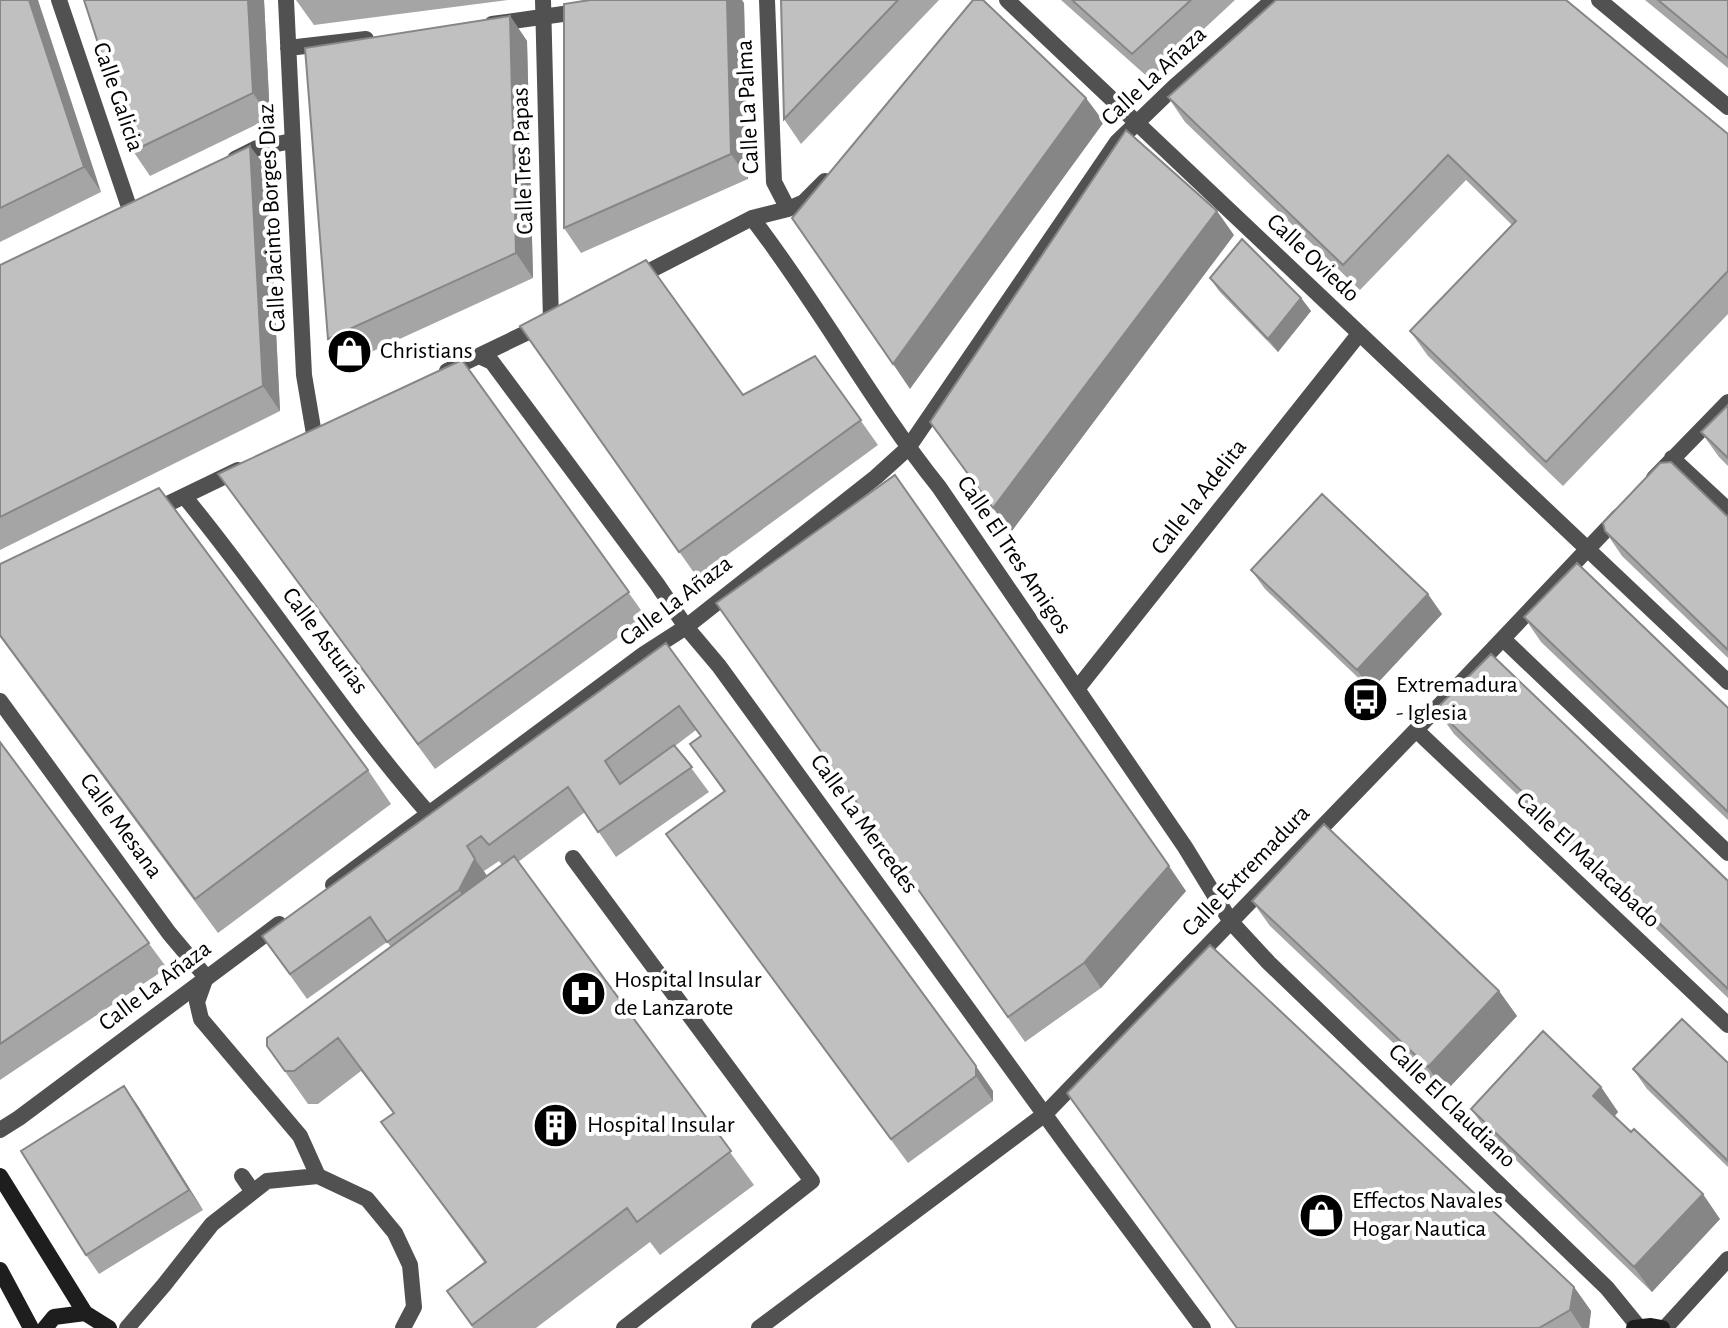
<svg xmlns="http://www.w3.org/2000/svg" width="1728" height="1328" viewBox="0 0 1728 1328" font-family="'Alegreya Sans',sans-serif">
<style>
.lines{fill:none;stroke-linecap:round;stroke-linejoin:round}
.lane{stroke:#515151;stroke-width:16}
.street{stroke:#515151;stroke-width:16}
.secondary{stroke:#1e1e1e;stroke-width:16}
.wall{fill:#a5a5a5;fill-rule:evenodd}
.shaded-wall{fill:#868686}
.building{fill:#c0c0c0;stroke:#868686;stroke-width:2}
.labels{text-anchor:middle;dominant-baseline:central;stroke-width:8;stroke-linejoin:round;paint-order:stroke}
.street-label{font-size:24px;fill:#000;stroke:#fff}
.poi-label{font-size:24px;fill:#000;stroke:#fff;text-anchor:start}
</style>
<rect width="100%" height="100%" fill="#fff"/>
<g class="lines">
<path class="lane" d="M573,858L812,1181L624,1328
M206,977L197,1002L201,1019L300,1136L318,1176L367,1199L395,1233L410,1265L414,1307L403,1328
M242,1176L253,1192
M127,1328L164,1285L212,1224L267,1181L318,1176"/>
<path class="street" d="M59,0L130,210
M286,0L304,375L314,434
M543,0L551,321
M767,0L774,182L788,209
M1007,0L1728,682
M1599,0L1728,107
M492,24L584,11
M288,48L366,39
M235,159L257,148L292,141
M752,218C819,305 871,402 939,487L1185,847L1231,922L1269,963L1607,1288L1638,1326
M634,279L752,218L788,209L804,202L825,181
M479,356L492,362L657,584L686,627L719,666L1069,1148L1203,1328
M447,371L545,324
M1672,458L1728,510
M1654,478L1728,402
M184,496C269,599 341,714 429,814
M151,512L238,470
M1503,639L1728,853
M1077,689L1359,334
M0,701L169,933L206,977
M1416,730L1728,1025
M333,885L644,654L686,627L876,477L908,448L1117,142L1174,87L1273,0
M0,1130L19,1118L279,924
M759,1328L1045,1114L1416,730L1619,516
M1665,1328L1728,1259"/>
<path class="secondary" d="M0,1176L85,1313
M0,1270L31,1328
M45,1328L54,1317L85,1313L109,1328
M1634,1328L1651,1326L1662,1328"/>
</g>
<path class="wall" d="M0,0L101,192L0,242Z
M264,0L270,118L150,176L133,151Z
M296,0H508L314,25Z
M781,0H939L801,144L784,119Z
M1061,0H1235L1150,79Z
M1645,0H1728V68Z
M744,3L748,179L581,253L564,228Z
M510,16L527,41L533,278L345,364L328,339Z
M1168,97L1728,134V314L1563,486L1428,356L1410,331L1512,225L1466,180L1360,290L1185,122Z
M268,170L280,411L0,550V265Z
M1234,235L1011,532L930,422Z
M1210,278L1301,298L1311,311L1278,352L1219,291Z
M520,326L743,395L815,356L878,445L697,577Z
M462,360L646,617L435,769L218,474Z
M1728,405V466L1719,457L1701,432Z
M1728,517V658L1622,556L1605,531Z
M0,564L368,770L391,804L218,933L0,637Z
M1251,570L1442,614L1371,690L1265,589Z
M716,603L1186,891L1101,988L1025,1042Z
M1524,617L1728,708V820L1541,642Z
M666,643L993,1091V1101L908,1163L666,834L724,792L690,744L701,736L696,730L675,746L709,792L616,857L585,812L518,862L754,1185L660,1255L650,1242L536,1328H473L447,1291L484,1262L381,1122L393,1113L361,1071L318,1104H308L267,1046L391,947L387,942L307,999L262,936ZM499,861L502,865L487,876L484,871Z
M1436,709L1728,881V998L1454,734Z
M0,742L167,968L0,1080Z
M1252,901L1499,991L1517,1016L1445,1092L1270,926Z
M1728,1063V1167L1647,1089L1633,1069Z
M124,1086L138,1106L203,1210L99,1274L86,1255Z
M1601,1087L1618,1112L1614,1116L1720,1219L1652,1292L1489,1134L1471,1109Z
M1574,1287L1591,1311L1589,1328H1236Z"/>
<path class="shaded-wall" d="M29,0H38L101,192L84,167Z
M248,0H264L270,118L253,93Z
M727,0H742L744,3L748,179L731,154Z
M510,16L527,41L533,278L516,253Z
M1086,98L1104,122L910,389L893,364Z
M250,146L268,170L280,411L263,386Z
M1217,211L1234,235L1011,532L993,508Z
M1301,298L1311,311L1278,352L1268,339Z
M1428,594L1442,614L1371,690L1357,670Z
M475,859L493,884L476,915L459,890Z
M1169,866L1186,891L1101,988L1084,963Z
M1499,991L1517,1016L1445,1092L1428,1067Z
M976,1066L993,1091V1101L976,1076Z
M124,1086L138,1106L203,1210L189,1190Z
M1601,1087L1618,1112L1611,1121L1593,1096Z
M1703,1194L1720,1219L1652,1292L1634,1267Z
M1574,1287L1591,1311L1589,1328H1582L1570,1310Z"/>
<path class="building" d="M0,0H29L84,167L0,208Z
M84,0H248L253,93L133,151Z
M590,0H727L731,154L564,228V4Z
M781,0H898L784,119Z
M973,0H983L1086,98L893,364L792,218Z
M1072,0H1191L1132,54Z
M1276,0H1566L1728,134V271L1546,462L1410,331L1516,221L1448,155L1343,265L1168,97Z
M1658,0H1728V58Z
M510,16L516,253L328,339L305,48Z
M1126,130L1217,211L993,508L930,422Z
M250,146L263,386L0,517V265Z
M1242,239L1301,298L1268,339L1210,278Z
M646,260L743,395L815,356L861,420L679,552L520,326Z
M462,360L629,592L418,744L218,474Z
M1728,405V458L1701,432Z
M1671,462L1728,517V650L1605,531L1603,523L1660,463Z
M895,475L1169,866L1084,963L1008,1017L716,603Z
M159,488L368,770L195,899L0,635V564Z
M1322,494L1428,594L1357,670L1251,570Z
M1577,563L1728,708V812L1524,617Z
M666,643L976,1066V1076L891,1139L666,834L725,791L690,744L701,736L679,706L605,761L620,784L674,745L692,767L598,832L568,787L489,845L481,836L467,846L475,859L459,890L387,942L370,917L290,974L262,936Z
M1491,654L1728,881V989L1436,709Z
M0,742L149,943L0,1044Z
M1324,824L1499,991L1428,1067L1252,901Z
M514,856L731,1151L637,1222L627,1208L472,1325L447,1291L486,1262L381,1122L394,1113L338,1038L294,1071H285L267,1046V1038Z
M1210,945L1574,1287L1570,1310L1539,1328H1237L1067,1093Z
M1682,1019L1728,1063V1161L1633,1069Z
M1543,1031L1601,1087L1593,1096L1631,1132L1634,1129L1703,1194L1634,1267L1471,1109Z
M124,1086L189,1190L86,1255L21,1151Z"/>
<defs>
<symbol id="shop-disc" viewBox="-11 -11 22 22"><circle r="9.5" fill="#000" stroke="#fff"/><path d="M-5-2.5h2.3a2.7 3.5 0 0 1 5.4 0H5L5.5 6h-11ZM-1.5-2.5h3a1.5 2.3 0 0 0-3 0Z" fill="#fff"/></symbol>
<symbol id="bus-disc" viewBox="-11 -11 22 22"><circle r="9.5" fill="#000" stroke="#fff"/><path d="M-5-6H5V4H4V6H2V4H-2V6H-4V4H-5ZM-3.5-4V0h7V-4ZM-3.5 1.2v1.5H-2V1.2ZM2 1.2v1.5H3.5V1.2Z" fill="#fff"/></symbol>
<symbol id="hospital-disc" viewBox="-11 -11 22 22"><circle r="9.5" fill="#000" stroke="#fff"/><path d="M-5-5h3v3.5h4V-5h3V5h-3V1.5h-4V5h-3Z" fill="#fff"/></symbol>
<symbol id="building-disc" viewBox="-11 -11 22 22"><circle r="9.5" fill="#000" stroke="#fff"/><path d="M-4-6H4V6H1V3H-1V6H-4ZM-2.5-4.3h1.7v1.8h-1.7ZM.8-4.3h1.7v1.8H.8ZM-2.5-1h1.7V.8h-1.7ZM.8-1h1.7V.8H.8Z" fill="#fff"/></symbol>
</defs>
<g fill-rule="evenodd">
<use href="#shop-disc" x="324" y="326" width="51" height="51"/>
<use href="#bus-disc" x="1340" y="674" width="51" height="51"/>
<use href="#hospital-disc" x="558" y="968" width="51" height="51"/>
<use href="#building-disc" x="530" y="1100" width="51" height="51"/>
<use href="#shop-disc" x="1296" y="1190" width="51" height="51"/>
</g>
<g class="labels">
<g class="street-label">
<text transform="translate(1154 76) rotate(-43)">Calle La Añaza</text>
<text transform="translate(118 97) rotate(71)">Calle Galicia</text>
<text transform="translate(748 107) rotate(-93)">Calle La Palma</text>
<text transform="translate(523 161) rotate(-92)">Calle Tres Papas</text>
<text transform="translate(272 218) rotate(-93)">Calle Jacinto Borges Diaz</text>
<text transform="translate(1313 258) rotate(43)">Calle Oviedo</text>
<text transform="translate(1199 497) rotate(-52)">Calle la Adelita</text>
<text transform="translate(1014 555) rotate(56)">Calle El Tres Amigos</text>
<text transform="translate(676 601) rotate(-37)">Calle La Añaza</text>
<text transform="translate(325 641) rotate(53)">Calle Asturias</text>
<text transform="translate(864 824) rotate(54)">Calle La Mercedes</text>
<text transform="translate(121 826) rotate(54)">Calle Mesana</text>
<text transform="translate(1588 860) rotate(43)">Calle El Malacabado</text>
<text transform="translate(1246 871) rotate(-46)">Calle Extremadura</text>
<text transform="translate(155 986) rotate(-37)">Calle La Añaza</text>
<text transform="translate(1452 1106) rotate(44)">Calle El Claudiano</text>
</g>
<g class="poi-label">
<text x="380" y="351">Christians</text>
<text x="1396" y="685">Extremadura<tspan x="1396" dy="28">- Iglesia</tspan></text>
<text x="614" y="980">Hospital Insular<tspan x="614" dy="28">de Lanzarote</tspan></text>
<text x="587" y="1125">Hospital Insular</text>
<text x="1352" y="1201">Effectos Navales<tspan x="1352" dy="28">Hogar Nautica</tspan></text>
</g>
</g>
</svg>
